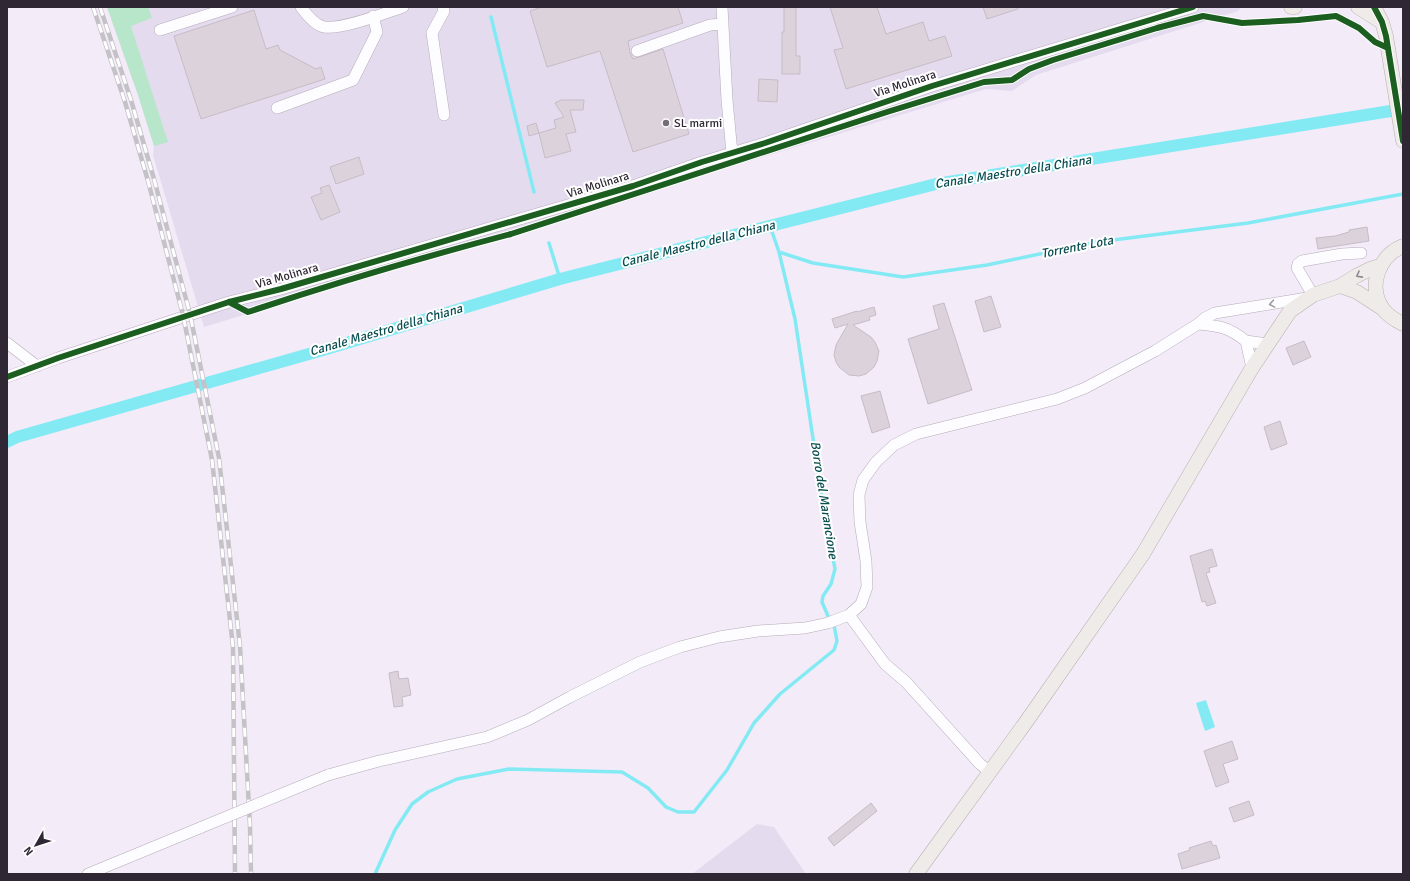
<svg xmlns="http://www.w3.org/2000/svg" width="1410" height="881" viewBox="0 0 1410 881" font-family="Signika,sans-serif">
<style>
.industrial{fill:#e4dcee}
.green{fill:#b8e6ca}
.water{fill:#83eaf3}
.lines{fill:none;stroke-linecap:round;stroke-linejoin:round}
.stream{stroke:#83eaf3;stroke-width:3.5}
.canal{stroke:#83eaf3;stroke-width:12}
.building{fill:#dcd2dc;stroke:#c7bcc6}
.minor-casing{stroke:#b4acb9;stroke-width:12}
.major-casing{stroke:#b8b0ae;stroke-width:15}
.minor{stroke:#fdfcfe;stroke-width:11}
.major{stroke:#efebe8;stroke-width:14}
.rail-casing{stroke:#c4c2c6;stroke-width:4.5}
.rail{stroke:#fff;stroke-width:3;stroke-dasharray:9;stroke-linecap:butt}
.minor-bridge-casing{stroke:#b4acb9;stroke-width:12;stroke-linecap:butt}
.minor-bridge{stroke:#fdfcfe;stroke-width:11}
.cycleway-casing{stroke:#fff;stroke-width:8}
.cycleway{stroke:#1b5e20;stroke-width:6}
.oneway{stroke:#8f898e}
.oneway2{stroke:#a09ca3}
.poi-dot{fill:#746c78;stroke:#fff;stroke-width:1.5}
.labels{text-anchor:middle;dominant-baseline:central;stroke-width:4;stroke-linejoin:round;paint-order:stroke}
.street-label{font-size:12px;fill:#2f2733;stroke:#fff}
.poi-label{font-size:12px;fill:#2f2733;stroke:#fff;text-anchor:start}
.water-label{font-size:13px;font-style:italic;fill:#0a4e51;stroke:#fff}
</style>
<rect width="100%" height="100%" fill="#f4ebf9"/>
<path class="industrial" d="M107,7H1241L1238,11L1036,75L1012,91L986,89L204,327L153,155L154,146L138,95Z
M757,824L774,827L806,874H692Z"/>
<path class="green" d="M107,7H148L152,18L131,26L168,142L154,146L138,95Z"/>
<path class="water" d="M1206,700L1215,727L1205,731L1196,703Z"/>
<g class="lines">
<path class="stream" d="M491,17L534,192
M770,226L779,252L813,263L903,277L987,265L1097,242L1248,223L1403,194
M549,243L560,279
M375,874L395,830L412,804L428,792L457,779L509,769L622,772L648,788L666,807L678,812H694L727,770L754,723L780,694L834,650L837,641L834,625L828,616L822,602L823,596L831,584L835,569L822,498L795,319L779,252"/>
<path class="canal" d="M7,442L17,437L323,350L560,279L936,184L1403,109"/>
</g>
<path class="building" d="M542,7H678L683,23L628,41L630,53L633,59L663,49L689,134L633,152L600,51L547,67L530,11Z
M784,7H796V56H800V74H782V32H784Z
M830,7H877L886,34L923,22L929,41L945,36L952,56L846,89L834,50L843,48Z
M983,7H1018V9L987,19Z
M254,10L266,49L278,45L280,50L316,69L321,67L325,79L201,119L174,36Z
M759,79L778,80L777,102L758,101Z
M561,100H584L583,110H570L576,132L566,134L571,151L545,158L539,133L529,136L527,126L536,123L539,133L556,128L554,120L564,117L555,103Z
M359,157L364,174L336,184L330,167Z
M329,185L340,212L321,220L311,197L322,193L320,188Z
M1367,227L1369,241L1318,249L1316,238L1335,236L1349,232V230Z
M991,296L1001,327L984,332L975,301Z
M944,303L972,390L928,404L908,339L939,329L933,306Z
M874,307L876,315L869,317L870,320L853,325L871,337L875,342L879,351L877,361L874,367L866,374L859,376L849,375L839,367L836,362L834,355L836,345L848,324L835,328L832,319L857,311V312Z
M1304,341L1311,357L1293,365L1286,348Z
M880,391L890,427L872,433L861,396Z
M1280,421L1287,444L1271,450L1264,427Z
M1212,549L1217,566L1209,568L1210,572L1206,573L1216,603L1207,606L1205,601L1202,602L1190,556Z
M398,671L399,679L408,678L411,695L402,697L403,706L394,707L389,673Z
M1232,741L1238,759L1223,764L1229,782L1216,787L1204,751Z
M1249,801L1254,815L1234,822L1229,808Z
M871,803L877,811L834,846L828,838Z
M1211,841L1213,846L1216,845L1220,858L1182,869L1178,854L1190,850L1189,848Z"/>
<g class="lines">
<defs>
<path id="minor" d="M301,7C306,14 315,25 324,27C342,30 385,13 403,7
M443,7L444,11L432,33L444,115
M722,7L727,100L732,153
M160,30L232,7
M637,51L710,25L723,24
M277,108L353,80L377,32L373,16
M1313,295L1297,268L1298,264L1302,261L1342,254L1361,253
M1198,324C1220,326 1228,327 1246,341L1252,368
M1246,341L1267,344
M7,343L37,366
M7,377L58,358L229,302L281,289L633,186L702,162L765,143L932,86L1193,7
M849,615L885,664L906,682L980,764L990,772
M328,775L379,761L487,737L528,720L570,697L640,662L680,647L719,637L758,631L805,628L828,623L849,615L861,604L867,587L866,561L860,522L859,495L863,480L876,462L894,445L916,434L1057,399L1085,388L1155,351L1198,324L1205,318L1215,313L1307,298
M88,874L202,827"/>
<path id="major" d="M1291,7H1295
M1358,7L1380,21
M1374,7L1382,22L1386,36L1403,141
M1403,246C1379,256 1367,286 1383,309C1388,316 1395,320 1403,324
M1340,286L1357,292L1383,309
M916,874L1026,722L1143,554L1252,368L1290,311L1313,295L1340,286L1356,276L1370,269L1380,266"/>
</defs>
<use href="#minor" class="minor-casing"/>
<use href="#major" class="major-casing"/>
<use href="#minor" class="minor"/>
<use href="#major" class="major"/>
<defs>
<path id="rail" d="M93,7L125,102L148,181L183,315L212,460L233,647L235,874
M100,7L131,100L154,179L190,314L219,458L240,646L250,826L251,874"/>
</defs>
<use href="#rail" class="rail-casing"/>
<use href="#rail" class="rail"/>
<defs>
<path id="minor-bridge" d="M202,827L328,775"/>
</defs>
<use href="#minor-bridge" class="minor-bridge-casing"/>
<use href="#minor-bridge" class="minor-bridge"/>
<defs>
<path id="cycleway" d="M1374,7L1382,22L1386,36L1403,141
M229,302L248,312C335,283 423,257 511,234L887,112L984,82L1012,80L1029,69L1053,60L1157,28L1203,16L1242,23L1298,20L1336,16L1359,28L1375,42L1388,48
M7,377L58,358L229,302L281,289L633,186L702,162L765,143L932,86L1193,7"/>
</defs>
<use href="#cycleway" class="cycleway-casing"/>
<use href="#cycleway" class="cycleway"/>
</g>
<defs><path id="oneway-chevron" d="M-2-3.5L2.5 0L-2 3.5" fill="none" stroke-width="1.6" stroke-linecap="round" stroke-linejoin="round"/></defs>
<use class="oneway" href="#oneway-chevron" transform="translate(1359 275) rotate(152)"/>
<use class="oneway2" href="#oneway-chevron" transform="translate(1272 304) rotate(170)"/>
<circle class="poi-dot" cx="666" cy="123" r="4"/>
<g class="labels">
<g class="street-label">
<text transform="translate(905 84) rotate(-18)">Via Molinara</text>
<text transform="translate(598 185) rotate(-17)">Via Molinara</text>
<text transform="translate(287 276) rotate(-16)">Via Molinara</text>
</g>
<g class="poi-label">
<text x="674" y="123">SL marmi</text>
</g>
<g class="water-label">
<text transform="translate(1013 172) rotate(-9)">Canale Maestro della Chiana</text>
<text transform="translate(698 244) rotate(-14)">Canale Maestro della Chiana</text>
<text transform="translate(1077 247) rotate(-11)">Torrente Lota</text>
<text transform="translate(386 330) rotate(-16)">Canale Maestro della Chiana</text>
<text transform="translate(824 500) rotate(81)">Borro del Marancione</text>
</g>
</g>
<rect width="1410" height="881" fill="none" stroke="#2f2733" stroke-width="16"/>
<g transform="translate(36 845) rotate(231)" stroke="#ffffff" stroke-width="3" paint-order="stroke">
<path d="M0-3L7 15L0 10L-7 15Z" fill="#2f2733"/>
<text y="-6" font-size="11" font-weight="bold" text-anchor="middle" fill="#2f2733">N</text>
</g>
</svg>
